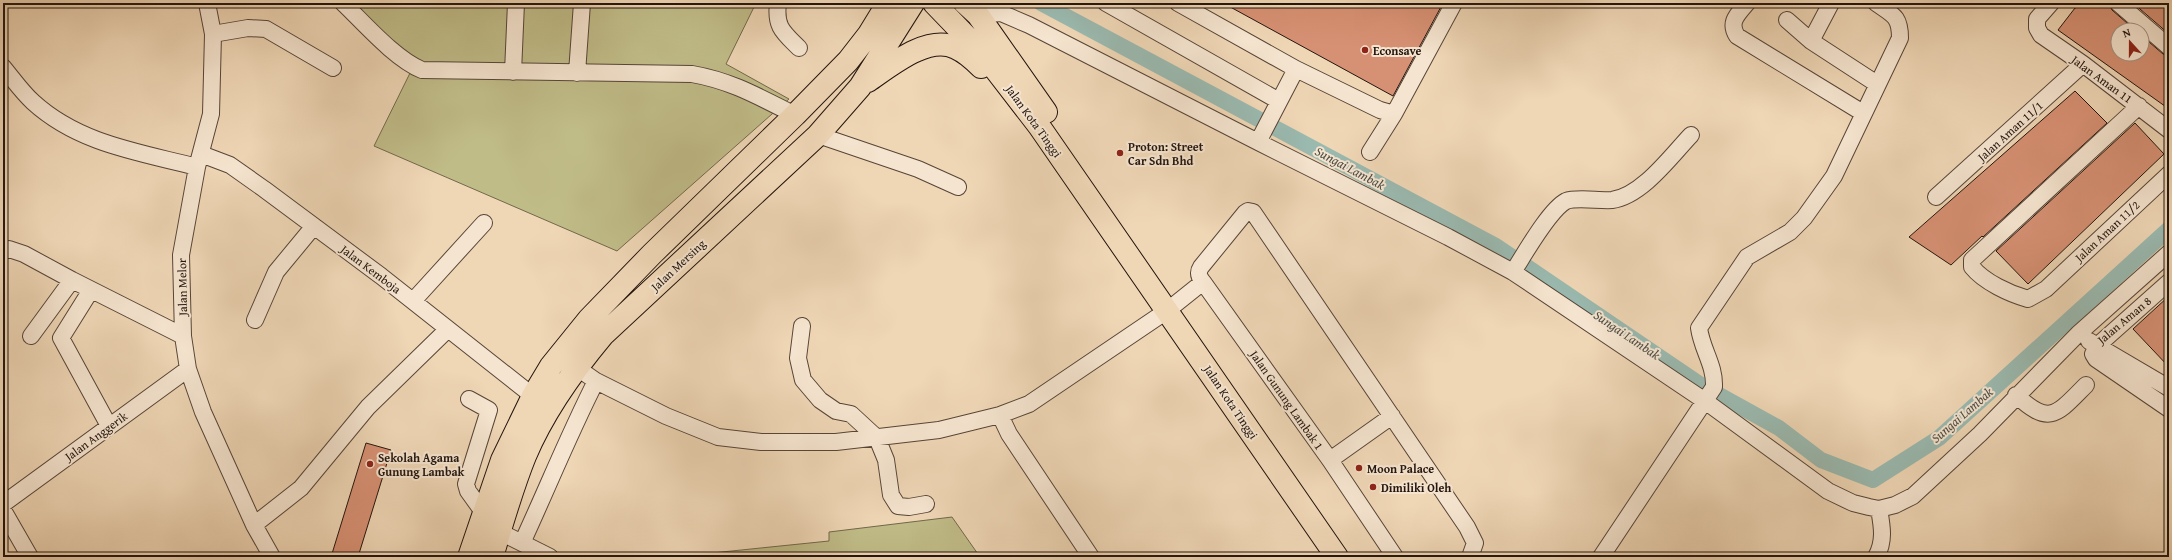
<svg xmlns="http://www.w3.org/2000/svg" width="2172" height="560" viewBox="0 0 2172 560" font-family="'Gentium Book Plus',serif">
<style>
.green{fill:#c0bc88;stroke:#72684b}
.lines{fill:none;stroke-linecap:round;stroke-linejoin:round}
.canal{stroke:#9ab9af;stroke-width:16}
.building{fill:#d69073;stroke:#23150e}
.minor-casing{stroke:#564538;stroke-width:18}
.highway-casing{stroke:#23150e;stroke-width:24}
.minor{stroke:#f5e4cf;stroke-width:16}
.highway{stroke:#efd6b5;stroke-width:22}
.poi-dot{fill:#8f2418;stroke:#f5e4cf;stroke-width:1.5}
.labels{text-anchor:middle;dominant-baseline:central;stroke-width:4;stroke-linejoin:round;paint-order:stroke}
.poi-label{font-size:12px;font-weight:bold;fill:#23150e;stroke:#f5e4cf;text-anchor:start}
.street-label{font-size:12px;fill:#23150e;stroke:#f5e4cf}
.water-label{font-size:13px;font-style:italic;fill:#4d4e46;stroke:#f5e4cf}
</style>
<rect width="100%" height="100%" fill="#efd6b5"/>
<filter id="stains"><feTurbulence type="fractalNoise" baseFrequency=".005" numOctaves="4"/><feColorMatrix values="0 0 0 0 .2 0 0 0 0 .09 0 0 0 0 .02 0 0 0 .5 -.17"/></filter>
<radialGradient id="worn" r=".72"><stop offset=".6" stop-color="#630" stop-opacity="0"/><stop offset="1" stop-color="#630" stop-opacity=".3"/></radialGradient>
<path class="green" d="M346,3H756L726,64L789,99L617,251L374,146L412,69Z
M952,517L980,557H673L829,541V532Z"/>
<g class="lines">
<path class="canal" d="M1041,3L1496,246L1701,385L1779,428L1821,460L1873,480L1939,438L2169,229"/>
</g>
<path class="building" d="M1223,3H1443L1393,96Z
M2091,3H2109L2112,10L2135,30H2118V54H2142V36L2163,54L2169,56V109L2058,30L2075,8Z
M2133,3H2169V34Z
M2075,91L2107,123L1983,237L1982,236L1951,265L1909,237Z
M2135,123L2164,154L2028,284L1996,251Z
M2169,296V367L2133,329Z
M366,443L391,450L358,557H331Z"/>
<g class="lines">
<defs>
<path id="minor" d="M207,3L213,34L211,114L197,167L181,255L183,336L188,369L203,412L254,525L272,557
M343,3C364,23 395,59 422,70L692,74C732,81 759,97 795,115
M778,3C775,27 783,32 799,48
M1106,3L1279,101
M1178,3L1296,69L1380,110L1394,114L1454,3
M1747,3C1738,14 1728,22 1737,36L1863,113
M2051,3L2037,19V28L2041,35L2083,64L2169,130
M2118,3L2169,47
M978,15L1001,13L1029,25L1258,142L1448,237L1513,272L1705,401L1828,491L1853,503L1869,507L1879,509L1895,505L1913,496L1980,434L2078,334L2169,253
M1787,20L1811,41L1877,84
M213,34L248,28L266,29L333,68
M1811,41L1831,3
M3,67C13,79 22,92 33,102C79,144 139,152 197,167
M513,72L516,3
M577,73L582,3
M2139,106L1972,260V267C1984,282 2010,294 2028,299L2046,289L2169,174
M818,135L918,169L958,187
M1258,142L1296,69
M1370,152L1394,114
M201,154L230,165L264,189L381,276L533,396
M1936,197L2083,64
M3,251L9,249L24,254L72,280L183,336
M1513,272C1524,255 1549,210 1566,201C1576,197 1600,201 1612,200C1642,196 1671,156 1691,135
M1203,282C1199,277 1197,273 1201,267L1245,213L1248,211L1253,212L1467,527L1475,543L1470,557
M2169,282L2097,346L2093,354L2096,359L2169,409
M91,290L61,338L109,426
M413,301L484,223
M255,320L276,272L314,226
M802,326L798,358L803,380L820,400L836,411L851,414L877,438L886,460L891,495L898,506L909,507L926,504
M31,336L72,280
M2089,341L2169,388
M576,367L596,381L666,416L718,437L761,442H836L939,430L1000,415L1029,404L1168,310L1203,282L1330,460L1395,557
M2016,395C2050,427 2057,414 2086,385
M469,399L489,410L466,484L468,491L483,512
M1000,415L1009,434L1091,557
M1330,460L1392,416
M3,504L188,369
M3,510L30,557
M254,525L301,488L368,407L448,329
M500,532L550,557
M522,543C547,489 569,434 596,381
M1601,557L1714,387C1715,365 1702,350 1699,328L1747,257L1790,232L1804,218L1834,176L1900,38C1900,16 1893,15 1876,3
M1876,557C1885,541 1882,526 1879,509"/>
<path id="highway" d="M934,3L985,56L1039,126L1337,557
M965,3L978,15L1046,112
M868,81C890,66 928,34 956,48C965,52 974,60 981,67
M469,557L502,460L533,396L551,366L589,319L652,254L795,115L848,61L869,34L888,3
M492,557C502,523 512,488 525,456C544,411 572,372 603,335L818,135L860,87L913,3"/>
</defs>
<use href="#minor" class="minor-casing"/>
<use href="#highway" class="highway-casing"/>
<use href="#minor" class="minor"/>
<use href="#highway" class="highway"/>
</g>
<g class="poi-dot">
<circle cx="1365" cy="50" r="4"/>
<circle cx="1120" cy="153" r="4"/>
<circle cx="370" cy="464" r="4"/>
<circle cx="1359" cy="468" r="4"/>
<circle cx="1373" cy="487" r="4"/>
</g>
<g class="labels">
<g class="poi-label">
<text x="1373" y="50">Econsave</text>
<text x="1128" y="146">Proton: Street<tspan x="1128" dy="14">Car Sdn Bhd</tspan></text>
<text x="378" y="457">Sekolah Agama<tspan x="378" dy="14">Gunung Lambak</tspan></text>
<text x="1367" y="468">Moon Palace</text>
<text x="1381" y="487">Dimiliki Oleh</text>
</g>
<g class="street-label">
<text transform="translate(2102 79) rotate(36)">Jalan Aman 11</text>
<text transform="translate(1034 121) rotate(54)">Jalan Kota Tinggi</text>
<text transform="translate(2010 131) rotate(-42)">Jalan Aman 11/1</text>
<text transform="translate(2107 231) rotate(-43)">Jalan Aman 11/2</text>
<text transform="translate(678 265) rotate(-43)">Jalan Mersing</text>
<text transform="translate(371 269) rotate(37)">Jalan Kemboja</text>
<text transform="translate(182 287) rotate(-91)">Jalan Melor</text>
<text transform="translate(2124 320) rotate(-40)">Jalan Aman 8</text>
<text transform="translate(1287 400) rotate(55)">Jalan Gunung Lambak 1</text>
<text transform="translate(1231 402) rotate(56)">Jalan Kota Tinggi</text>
<text transform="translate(96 436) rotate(-36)">Jalan Anggerik</text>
</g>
<g class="water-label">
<text transform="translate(1350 168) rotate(28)">Sungai Lambak</text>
<text transform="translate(1627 335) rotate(34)">Sungai Lambak</text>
<text transform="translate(1962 415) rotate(-41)">Sungai Lambak</text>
</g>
</g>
<rect width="2172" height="560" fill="none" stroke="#efd6b5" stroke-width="16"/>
<rect x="4" y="4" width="2164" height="552" fill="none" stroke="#23150e" stroke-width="2"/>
<rect x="8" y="8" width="2156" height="544" fill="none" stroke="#23150e"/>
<g transform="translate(2130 42) rotate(339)"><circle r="19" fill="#f5e4cf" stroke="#a19182"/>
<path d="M0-3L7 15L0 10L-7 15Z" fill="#8f2418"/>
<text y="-6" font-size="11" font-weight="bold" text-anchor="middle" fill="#23150e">N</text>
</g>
<rect width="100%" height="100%" filter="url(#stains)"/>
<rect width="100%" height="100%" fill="url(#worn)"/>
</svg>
